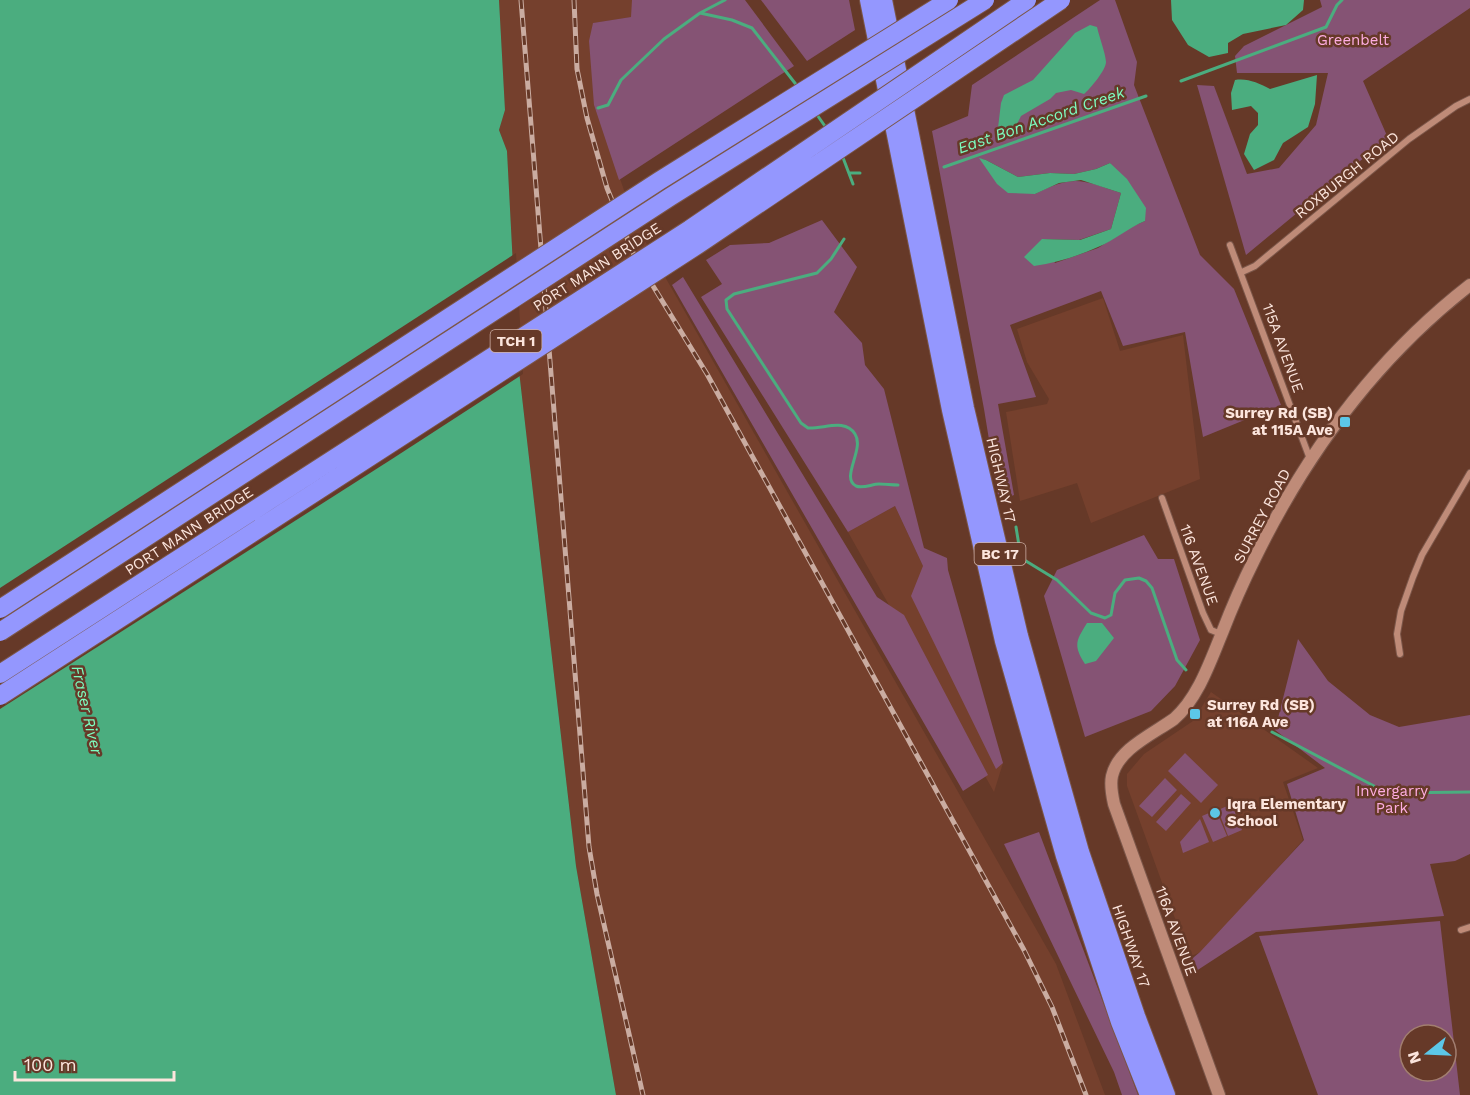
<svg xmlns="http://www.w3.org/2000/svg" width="1470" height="1095" viewBox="0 0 1470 1095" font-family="'Work Sans',sans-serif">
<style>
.built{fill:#75402d}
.green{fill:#855374;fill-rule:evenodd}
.water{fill:#4bad7f}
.pier{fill:#663928}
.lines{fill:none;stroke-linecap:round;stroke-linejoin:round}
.stream{stroke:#4bad7f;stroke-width:3}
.street-casing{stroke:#7b5649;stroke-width:8}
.secondary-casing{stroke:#7b5649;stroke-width:14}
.highway-casing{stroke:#7b5649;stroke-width:20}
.street{stroke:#bf8b78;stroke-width:6}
.secondary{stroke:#bf8b78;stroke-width:12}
.highway{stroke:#9497fe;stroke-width:18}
.rail-casing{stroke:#caaca1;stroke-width:5}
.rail{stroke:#663928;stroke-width:3;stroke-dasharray:9;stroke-linecap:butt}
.highway-bridge-casing{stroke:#7b5649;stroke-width:20;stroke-linecap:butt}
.highway-bridge{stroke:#9497fe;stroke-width:18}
.poi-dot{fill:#5cc7e8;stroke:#663928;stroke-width:2}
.labels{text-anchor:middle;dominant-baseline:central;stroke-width:5;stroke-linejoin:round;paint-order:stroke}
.shield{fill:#663928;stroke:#cfb1a7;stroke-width:1.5}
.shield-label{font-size:14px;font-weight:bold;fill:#fce5dd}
.park-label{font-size:15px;fill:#feade2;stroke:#663928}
.street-label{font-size:15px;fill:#fce5dd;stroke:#663928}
.poi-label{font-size:15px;font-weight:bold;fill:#fce5dd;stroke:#663928;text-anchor:start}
.water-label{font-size:16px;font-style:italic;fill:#7dfdc0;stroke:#663928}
</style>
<rect width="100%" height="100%" fill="#663928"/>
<path class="built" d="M499,0H632V17L594,23V105L631,210L648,247L1056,964L1105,1095H616L576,866L518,362L507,151L499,130L505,110Z
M1103,298L1120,351L1183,335L1200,479L1091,523L1077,483L1020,501L1006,412L1047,404L1049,399L1027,362L1017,329Z
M895,506L923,566L1003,763L994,792L848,532Z
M1211,692L1318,768L1283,782L1303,840L1203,951L1189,957L1127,786V774L1144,754L1193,721Z"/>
<path class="green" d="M632,0H745L794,66L619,180L594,105L589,41L593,23L631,17Z
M761,0H849L855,30L807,61Z
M1100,0H1115L1137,62L1134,85L1200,255L1234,289L1281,405L1203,437L1185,332L1123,346L1101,291L1010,325L1036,397L998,404L1014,495L999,501L984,409L932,131L968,116L972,85ZM980,159L986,160L1018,177L1050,173L1074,174L1096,169L1110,163L1145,221L1131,227L1098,248L1055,263L1042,239L1079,240L1111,229L1121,193C1081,180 1075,174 1035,194Z
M1320,0H1470V8L1363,81L1388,138L1246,255L1197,85L1214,86L1247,174L1279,168L1316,125L1328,73H1237L1235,56L1244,46L1322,7Z
M822,220L857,267L834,312L862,343L865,365L884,389L924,548L947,558L948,570L1003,763L996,769L911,596L923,566L895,506L848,532L701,297L722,284L706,260L730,245L769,243Z
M683,277L877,597L904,615L988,775L963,791L672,285Z
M1144,535L1158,559H1174L1200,640L1175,686L1151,711L1085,737L1044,596L1057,570Z
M1298,639L1328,681L1370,715L1399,727L1470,715V854L1455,861L1430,864L1444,916L1256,932L1190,975L1187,963L1200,952L1304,840L1287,784L1325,768L1275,730Z
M1185,753L1218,785L1201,803L1168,771Z
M1165,778L1177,790L1152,817L1139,806Z
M1181,794L1191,803L1166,831L1156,822Z
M1232,804L1242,830L1228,836L1218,810Z
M1216,810L1227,836L1213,842L1202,816Z
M1200,819L1209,842L1183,853L1180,842Z
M1039,832L1138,1095H1122L1114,1072L1004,844Z
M1440,921L1460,1095H1318L1259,936ZM1410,1035H1446V1071H1410Z"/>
<path class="water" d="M0,0H499L505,110L499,130L507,151L518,362L576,866L616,1095H0Z
M1171,0H1304L1303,10L1286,25L1243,34L1228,43V53L1209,57L1188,45L1172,20Z
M1090,25L1097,27C1099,36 1106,55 1106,62C1106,70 1090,89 1084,94L1071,90L1056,93L1050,99L1021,116L1015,128L997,136L1001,103L1004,95L1033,80L1075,33Z
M1317,75L1315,104L1308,127L1283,143L1274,160L1254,170L1244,154L1250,134L1258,125V113L1251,106L1232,110L1231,93L1235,80C1248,78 1258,83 1270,89Z
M979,158L986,160L1018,177L1050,173L1074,174L1096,169L1110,163L1127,179L1146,208L1145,221C1128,228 1115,240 1098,247C1078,256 1056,263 1034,266L1024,257L1042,239L1080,240L1111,229L1121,193L1081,180L1059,183L1035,194L1008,193L997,184Z
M1087,623H1102L1114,638L1096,661L1085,664C1073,645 1076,641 1087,623Z"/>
<path class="pier" d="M516,253L523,374L392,459L0,709V588Z"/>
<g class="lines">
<path class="stream" d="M700,13L725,0
M1181,81L1326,27L1337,5L1342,0
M598,108L608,105L621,80L664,39L700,13L732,20L752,28L798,87
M815,112L827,129
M842,155L853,184
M944,167L1146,96
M849,173H860
M844,239L831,259L817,273L734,294L726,300L727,309L801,423L808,428C824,429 845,418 855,434C865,449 840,478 856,486C863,489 872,484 879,484C885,484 892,485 898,485
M1016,527L1021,558L1057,580L1091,613L1105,618L1111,615L1115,593L1125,580L1139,578L1146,581L1152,588L1177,660L1186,670
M1272,732L1374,786
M1389,793L1470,792"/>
<defs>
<path id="street" d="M1230,245L1310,459
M1242,272L1255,266L1409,139L1456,106L1470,99
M1162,498L1203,613L1211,630L1221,634
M1400,654L1397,634L1401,611L1413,577L1422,555L1470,473
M1461,930L1470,927"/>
<path id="secondary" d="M1219,1095L1114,804C1112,795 1110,785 1112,776C1118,749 1153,734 1174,719C1198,698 1210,662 1222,633C1232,607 1243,582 1255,558C1307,452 1376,358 1470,285"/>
<path id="highway" d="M869,0L951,410L1004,641L1065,856L1120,1022L1149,1095
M883,0L965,408L1019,636L1080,852L1136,1016L1166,1095"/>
</defs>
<use href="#street" class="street-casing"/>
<use href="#secondary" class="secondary-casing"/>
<use href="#highway" class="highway-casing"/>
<use href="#street" class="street"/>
<use href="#secondary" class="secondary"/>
<use href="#highway" class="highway"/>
<defs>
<path id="rail" d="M521,0L589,847L597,894L643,1095
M574,0L577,69L587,118L607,188L634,255L707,374L1024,950L1052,1007L1086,1095"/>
</defs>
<use href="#rail" class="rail-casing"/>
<use href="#rail" class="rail"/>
<defs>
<path id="highway-bridge" d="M0,609L659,181L949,0
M0,632L670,197L985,0
M0,674L690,229L1027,0
M0,696L699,244L1061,0"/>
</defs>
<use href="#highway-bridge" class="highway-bridge-casing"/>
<use href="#highway-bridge" class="highway-bridge"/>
</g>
<g class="poi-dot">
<rect x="1339" y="416" width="12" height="12" rx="3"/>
<rect x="1189" y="708" width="12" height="12" rx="3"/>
<circle cx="1215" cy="813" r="6"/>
</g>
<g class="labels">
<g class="shield">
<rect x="490.5" y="330" width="51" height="22" rx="4.5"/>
<rect x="974.5" y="543" width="51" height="22" rx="4.5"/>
</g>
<g class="shield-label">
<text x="516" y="341">TCH 1</text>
<text x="1000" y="554">BC 17</text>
</g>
<g class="park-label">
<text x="1353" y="40">Greenbelt</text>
<text x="1392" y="791">Invergarry<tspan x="1392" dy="17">Park</tspan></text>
</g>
<g class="street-label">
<text transform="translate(1347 175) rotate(-39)">ROXBURGH ROAD</text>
<text transform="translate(597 267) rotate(-33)">PORT MANN BRIDGE</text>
<text transform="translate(1283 348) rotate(70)">115A AVENUE</text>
<text transform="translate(1001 480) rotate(77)">HIGHWAY 17</text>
<text transform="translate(1262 516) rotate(-62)">SURREY ROAD</text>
<text transform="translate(189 531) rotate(-33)">PORT MANN BRIDGE</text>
<text transform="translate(1199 565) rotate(70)">116 AVENUE</text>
<text transform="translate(1176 931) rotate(70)">116A AVENUE</text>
<text transform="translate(1131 946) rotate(71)">HIGHWAY 17</text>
</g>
<g class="poi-label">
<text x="1333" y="413" text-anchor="end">Surrey Rd (SB)<tspan x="1333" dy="17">at 115A Ave</tspan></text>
<text x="1207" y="705">Surrey Rd (SB)<tspan x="1207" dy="17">at 116A Ave</tspan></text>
<text x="1227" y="804">Iqra Elementary<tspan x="1227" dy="17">School</tspan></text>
</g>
<g class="water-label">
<text transform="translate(1041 120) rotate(-19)">East Bon Accord Creek</text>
<text transform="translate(87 710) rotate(77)">Fraser River</text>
</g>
</g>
<g transform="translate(1428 1053) rotate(252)"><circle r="28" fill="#663928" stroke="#a27e70" stroke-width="1.5"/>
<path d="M0-4.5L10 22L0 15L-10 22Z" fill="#5cc7e8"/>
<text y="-9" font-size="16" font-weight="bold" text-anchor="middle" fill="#fce5dd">N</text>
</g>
<path d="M15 1071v9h159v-9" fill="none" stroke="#fce5dd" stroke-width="3"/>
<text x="24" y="1071" font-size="18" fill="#fce5dd" stroke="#663928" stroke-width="4.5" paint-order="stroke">100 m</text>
</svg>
